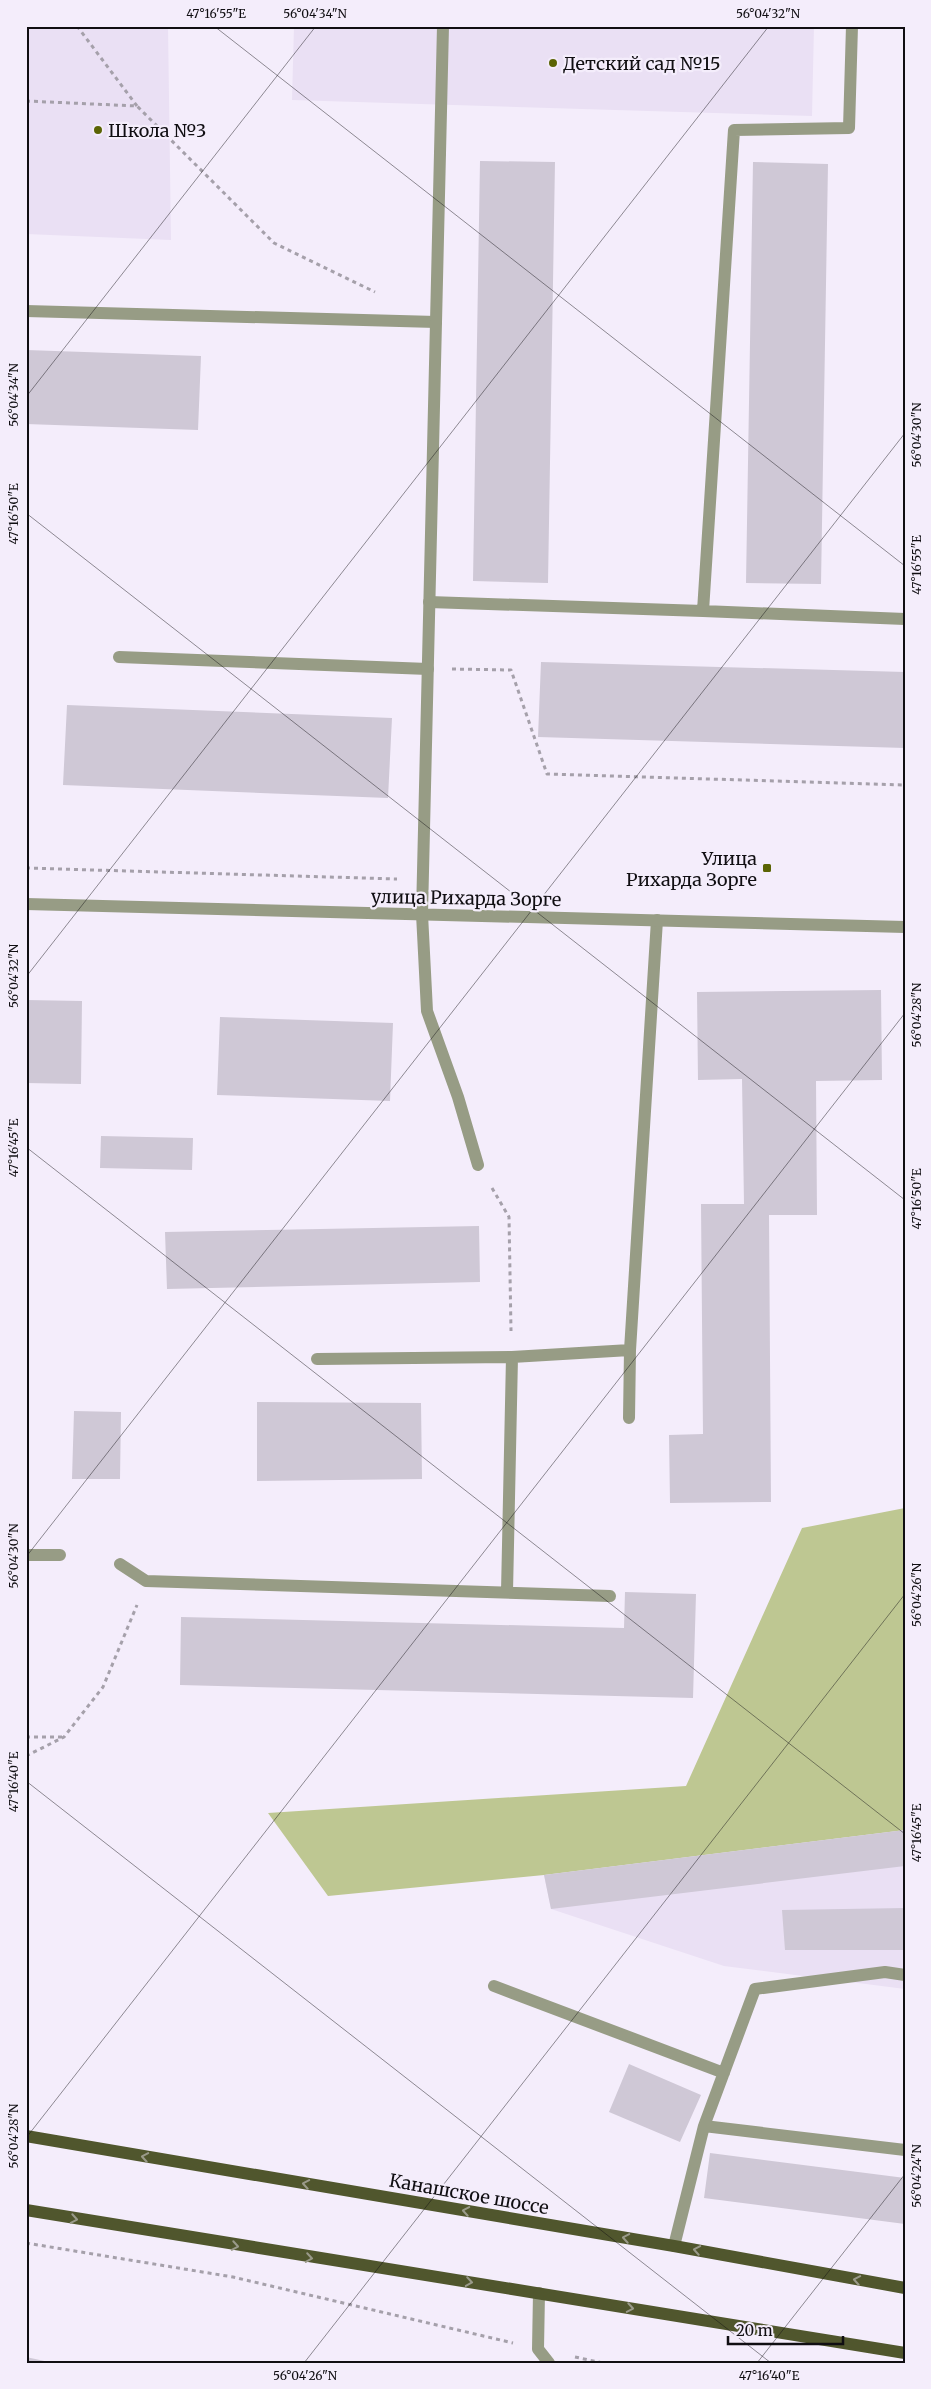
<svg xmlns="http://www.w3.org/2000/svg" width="931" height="2389" viewBox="0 0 931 2389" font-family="Merriweather,serif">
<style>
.built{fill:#eae0f4}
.forest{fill:#bec792}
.building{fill:#cfc8d6}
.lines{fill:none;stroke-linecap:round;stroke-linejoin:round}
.path{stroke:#a5a0aa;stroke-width:3;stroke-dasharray:4 4;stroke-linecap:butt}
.service{stroke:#979c85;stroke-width:12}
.minor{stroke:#979c85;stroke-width:12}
.primary{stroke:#50562d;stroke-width:12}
.oneway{stroke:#9a9a8a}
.ticks{fill:none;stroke:#100e12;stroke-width:1;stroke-opacity:0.45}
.poi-dot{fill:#5b6404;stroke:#f4edfb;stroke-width:2}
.labels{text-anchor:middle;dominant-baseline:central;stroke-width:4.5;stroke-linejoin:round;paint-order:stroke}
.poi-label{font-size:18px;fill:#100e12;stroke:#f4edfb;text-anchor:start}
.street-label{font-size:18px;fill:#100e12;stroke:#f4edfb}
.neatline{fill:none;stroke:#100e12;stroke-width:2}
.ticks-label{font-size:12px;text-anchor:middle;fill:#100e12}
</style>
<rect width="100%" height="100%" fill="#f4edfb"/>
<path class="built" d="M26,26H168L171,240L26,234Z
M294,26H814L812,116L292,100Z
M905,1830V1989L724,1966L551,1909L544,1875Z"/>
<path class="forest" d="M905,1508V1830L544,1875L328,1896L268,1813L686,1786L802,1528Z"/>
<path class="building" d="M480,161L555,162L548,583L473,581Z
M753,162L828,164L821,584L746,583Z
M26,350L201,356L198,430L26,424Z
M541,662L905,672V748L538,737Z
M67,705L392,718L388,798L63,785Z
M881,990L882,1080L816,1081L817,1215H769L771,1502L670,1503L669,1435L703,1434L701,1204H744L742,1079L698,1080L697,992Z
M26,1000L82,1001L81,1084L26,1083Z
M220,1017L393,1023L390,1101L217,1095Z
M101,1136L193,1138L192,1170L100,1168Z
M479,1226L480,1282L167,1289L165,1232Z
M257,1402L421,1403L422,1479L257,1481Z
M74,1411L121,1412L120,1479H72Z
M625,1592L696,1594L693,1698L180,1685L181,1617L624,1628Z
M905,1830V1866L551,1909L544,1875Z
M905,1908V1950H785L782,1910Z
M629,2064L701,2095L680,2142L609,2112Z
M710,2153L905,2178V2224L704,2198Z
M26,2357L49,2362V2363H26Z"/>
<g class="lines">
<path class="path" d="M77,26L137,106
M26,101L137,106L274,243L375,292
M452,669L511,670L547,774L905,785
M26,868L397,879
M492,1188L509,1217L511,1331
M26,1737H63
M26,1756L64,1737L103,1687L137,1605
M26,2243L233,2277L513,2343
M575,2357L603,2363"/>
<path class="service" d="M440,153L443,26
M26,311L436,322
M429,602L703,611L734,130L849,128L852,26
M703,611L905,619
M119,657L428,669
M422,914L427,1011L458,1097L478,1165
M317,1359L512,1357
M629,1418L630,1350L657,920
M26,1555H60
M120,1564L146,1581L610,1596
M507,1592L512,1357L630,1350
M494,1986L724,2073
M704,2126L905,2150
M674,2246L704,2126L755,1989L885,1972L905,1975
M539,2293L538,2349L549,2363"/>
<path class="minor" d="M26,904L905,927
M422,914L440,153"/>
<path class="primary" d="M26,2136L674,2246L905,2288
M26,2210L905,2353"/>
</g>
<defs><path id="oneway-chevron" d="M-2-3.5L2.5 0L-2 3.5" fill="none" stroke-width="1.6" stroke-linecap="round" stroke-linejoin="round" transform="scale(1.25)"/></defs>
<g class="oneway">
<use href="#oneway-chevron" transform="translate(145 2157) rotate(-170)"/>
<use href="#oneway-chevron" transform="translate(306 2184) rotate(-170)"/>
<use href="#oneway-chevron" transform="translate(466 2211) rotate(-170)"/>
<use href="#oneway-chevron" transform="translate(74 2219) rotate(10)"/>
<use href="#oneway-chevron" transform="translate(626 2238) rotate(-170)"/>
<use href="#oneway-chevron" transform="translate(235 2246) rotate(10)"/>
<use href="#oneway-chevron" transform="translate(697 2250) rotate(-170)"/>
<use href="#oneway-chevron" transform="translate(309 2258) rotate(9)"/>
<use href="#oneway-chevron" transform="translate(857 2280) rotate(-170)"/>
<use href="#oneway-chevron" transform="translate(469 2282) rotate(9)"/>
<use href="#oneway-chevron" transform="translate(630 2308) rotate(10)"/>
</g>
<path class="ticks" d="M214,26L905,566M26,397L316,26M26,513L905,1200M26,977L769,26M26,1147L905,1834M26,1557L905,433M26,1781L771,2363M26,2138L905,1013M304,2363L905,1594M757,2363L905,2174"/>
<g class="poi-dot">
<circle cx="553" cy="63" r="5"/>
<circle cx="98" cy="130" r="5"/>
<rect x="762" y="863" width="10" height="10" rx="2.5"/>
</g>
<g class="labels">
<g class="poi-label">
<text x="563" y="63">Детский сад №15</text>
<text x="108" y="130">Школа №3</text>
<text x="757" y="858" text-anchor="end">Улица<tspan x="757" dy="21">Рихарда Зорге</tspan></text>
</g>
<g class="street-label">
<text transform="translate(466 898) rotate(1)">улица Рихарда Зорге</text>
<text transform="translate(469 2194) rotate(10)">Канашское шоссе</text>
</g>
</g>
<rect width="931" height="2389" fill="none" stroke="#f4edfb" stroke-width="55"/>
<path d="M728 2336v8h115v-8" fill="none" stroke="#100e12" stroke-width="2.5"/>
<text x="736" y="2336" font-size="15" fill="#100e12" stroke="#f4edfb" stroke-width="4" paint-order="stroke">20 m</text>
<rect x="28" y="28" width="876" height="2334" class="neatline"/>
<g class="ticks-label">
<text x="216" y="18">47°16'55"E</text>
<text x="315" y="18">56°04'34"N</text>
<text x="768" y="18">56°04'32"N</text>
<text transform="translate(14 395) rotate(-90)" y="4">56°04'34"N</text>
<text transform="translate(917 435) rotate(-90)" y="4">56°04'30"N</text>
<text transform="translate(14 514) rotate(-90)" y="4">47°16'50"E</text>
<text transform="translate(917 565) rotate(-90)" y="4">47°16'55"E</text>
<text transform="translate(14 976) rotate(-90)" y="4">56°04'32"N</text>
<text transform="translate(917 1015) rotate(-90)" y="4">56°04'28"N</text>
<text transform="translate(14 1148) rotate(-90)" y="4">47°16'45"E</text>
<text transform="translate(917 1199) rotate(-90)" y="4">47°16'50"E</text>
<text transform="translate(14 1556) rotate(-90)" y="4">56°04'30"N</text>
<text transform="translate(917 1595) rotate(-90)" y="4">56°04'26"N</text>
<text transform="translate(14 1782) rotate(-90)" y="4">47°16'40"E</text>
<text transform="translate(917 1833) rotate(-90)" y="4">47°16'45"E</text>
<text transform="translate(14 2136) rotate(-90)" y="4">56°04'28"N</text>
<text transform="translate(917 2176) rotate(-90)" y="4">56°04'24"N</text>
<text x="305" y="2380">56°04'26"N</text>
<text x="769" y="2380">47°16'40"E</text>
</g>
</svg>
